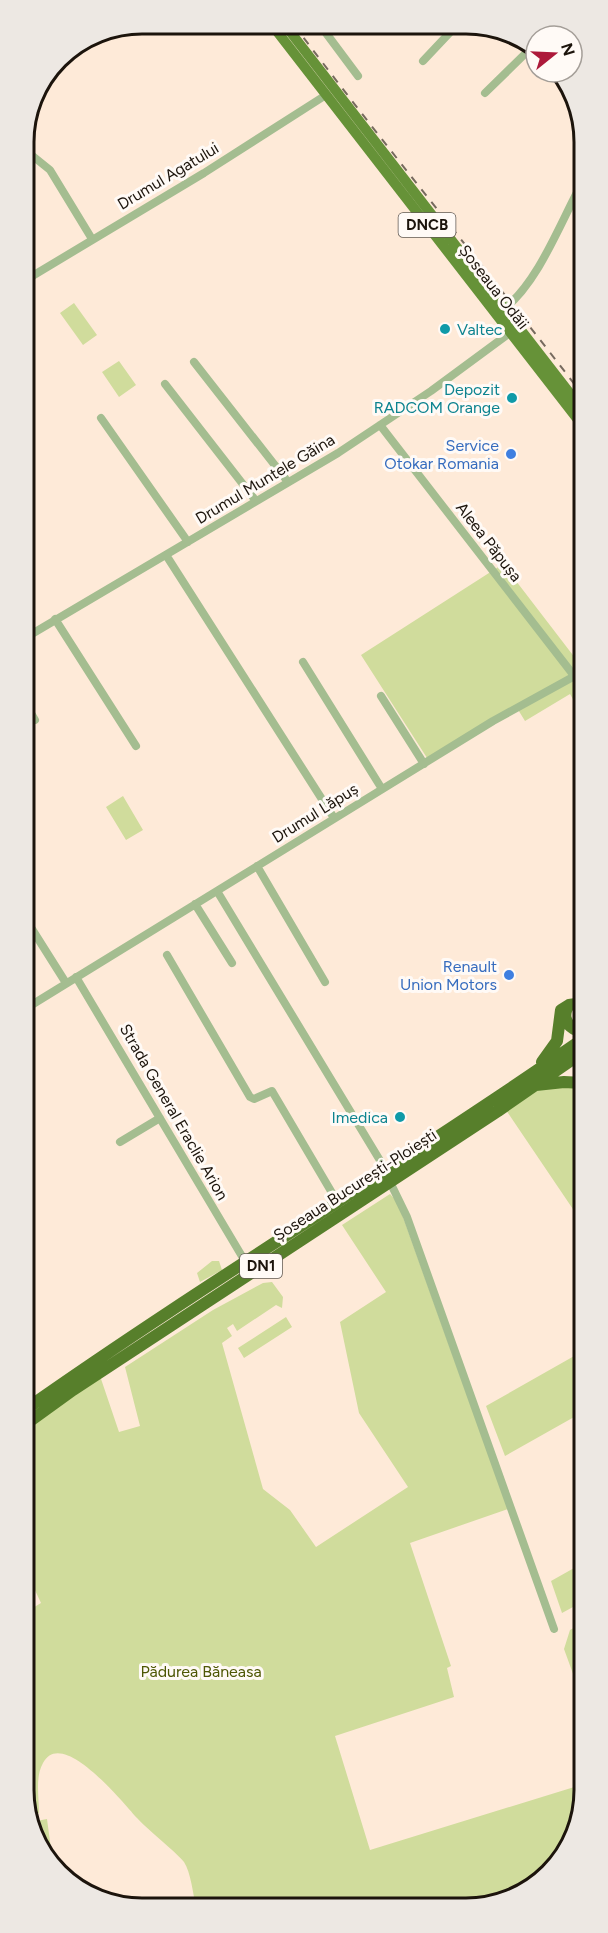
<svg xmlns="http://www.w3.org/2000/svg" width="608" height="1933" viewBox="0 0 608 1933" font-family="Figtree,sans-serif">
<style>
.green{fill:#d0dc9c}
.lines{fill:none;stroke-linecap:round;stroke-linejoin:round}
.minor{stroke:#a4bd90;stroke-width:8}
.major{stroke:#669238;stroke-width:10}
.highway{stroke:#577f2b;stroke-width:12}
.rail{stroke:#766a5e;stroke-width:2;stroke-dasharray:8 8;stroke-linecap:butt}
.culture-dot{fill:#0f9aa8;stroke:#fffaf6;stroke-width:2}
.shop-dot{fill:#3f7fe0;stroke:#fffaf6;stroke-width:2}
.labels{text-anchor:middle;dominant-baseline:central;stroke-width:6;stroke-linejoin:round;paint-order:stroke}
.shield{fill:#fffaf6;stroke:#605952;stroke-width:1.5}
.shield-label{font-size:15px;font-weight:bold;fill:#1c140c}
.street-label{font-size:16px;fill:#1c140c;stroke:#fffaf6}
.culture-label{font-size:16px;fill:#0d838f;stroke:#fffaf6;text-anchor:end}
.shop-label{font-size:16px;fill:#366cbe;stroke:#fffaf6;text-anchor:end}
.park-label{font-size:16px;fill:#4e5704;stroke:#fffaf6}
.rim{fill:none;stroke:#1c140c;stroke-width:3}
</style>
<rect width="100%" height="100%" fill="#feead8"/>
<path class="green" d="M74,303L97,335L83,345L60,313Z
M119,361L136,385L119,397L102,372Z
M503,564L582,667V715L570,694L525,721L517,708L429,761L361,655Z
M123,796L143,830L126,840L106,807Z
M583,1083V1224L504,1107L535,1085Z
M390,1194L398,1203L508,1509L410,1543L451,1666L447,1668L454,1697L335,1736L370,1850L584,1784V1798L554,1869L488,1907H196C193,1894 191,1873 184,1862C175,1851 149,1831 137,1818C124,1804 62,1726 43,1763C35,1777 39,1797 39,1813H26V1612L41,1603L26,1571V1424L99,1373L119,1432L140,1426L125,1367L213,1310L263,1283L272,1282L283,1297L282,1308L276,1305L237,1331L233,1324L227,1328L232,1336L222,1343L263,1489L290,1510L316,1547L408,1487L359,1413L340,1322L386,1292L342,1225Z
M212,1261H219L222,1270L200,1282L197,1273Z
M286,1317L292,1327L244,1358L238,1348Z
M583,1351V1412L505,1456L486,1406Z
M583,1563L584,1601L562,1613L551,1581Z
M584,1622V1704L564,1649L570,1630Z
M47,1819L53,1864L31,1822Z"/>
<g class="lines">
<path class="minor" d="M320,25L358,76
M423,61L456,26
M485,93L530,49
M24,149L50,170L92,239
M24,281L204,173L326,95
M505,308C539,281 561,221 582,183
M194,362L288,482
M165,384L256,501
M101,418L188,542
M380,425L575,677
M166,555L334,818
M55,619L136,746
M25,638L338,453L431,391L511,332
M303,662L382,789
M381,696L424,764
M25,703L35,720
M257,866L325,982
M217,891L387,1172
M195,904L232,963
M25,918L66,983
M167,955L250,1097L254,1099L272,1091L338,1203
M76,977L246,1263
M25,1009L493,721L582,672
M120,1142L160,1118
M390,1182L407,1217L554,1629"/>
<path class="major" d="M272,25L582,425
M285,25L582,409"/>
<path class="highway" d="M567,1008C563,1017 566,1024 574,1029L583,1028
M542,1062L557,1041L561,1010L569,1005L583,1003
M536,1085L564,1082L583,1083
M26,1409C208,1281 400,1166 583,1039
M26,1424L73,1390L498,1111L583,1052"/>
<path class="rail" d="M294,25C388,150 487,270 582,394"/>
</g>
<g class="culture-dot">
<circle cx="445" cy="329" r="6"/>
<circle cx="512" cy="398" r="6"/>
<circle cx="400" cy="1117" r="6"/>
</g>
<g class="shop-dot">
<circle cx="511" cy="454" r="6"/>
<circle cx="509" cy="975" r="6"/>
</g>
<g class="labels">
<g class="shield">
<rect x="398.5" y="213" width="57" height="24" rx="4.5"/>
<rect x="240" y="1254" width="42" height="24" rx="4.5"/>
</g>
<g class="shield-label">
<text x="427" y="225">DNCB</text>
<text x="261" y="1266">DN1</text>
</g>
<g class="street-label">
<text transform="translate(168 176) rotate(-31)">Drumul Agatului</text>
<text transform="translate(494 287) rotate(52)">Șoseaua Odăii</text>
<text transform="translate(265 479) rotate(-31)">Drumul Muntele Găina</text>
<text transform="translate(489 542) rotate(52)">Aleea Păpușa</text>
<text transform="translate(315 813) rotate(-32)">Drumul Lăpuș</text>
<text transform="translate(174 1112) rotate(60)">Strada General Eraclie Arion</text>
<text transform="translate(355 1185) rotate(-33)">Șoseaua București-Ploiești</text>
</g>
<g class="culture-label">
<text x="457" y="329" text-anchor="start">Valtec</text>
<text x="500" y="389">Depozit<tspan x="500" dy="18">RADCOM Orange</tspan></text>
<text x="388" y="1117">Imedica</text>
</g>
<g class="shop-label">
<text x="499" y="445">Service<tspan x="499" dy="18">Otokar Romania</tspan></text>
<text x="497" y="966">Renault<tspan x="497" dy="18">Union Motors</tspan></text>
</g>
<g class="park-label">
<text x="201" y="1671">Pădurea Băneasa</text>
</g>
</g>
<path d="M0 0H608V1933H0ZM142 34H466A108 108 0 0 1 574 142V1790A108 108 0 0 1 466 1898H142A108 108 0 0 1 34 1790V142A108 108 0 0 1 142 34Z" fill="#ede8e3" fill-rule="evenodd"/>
<path class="rim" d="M142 34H466A108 108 0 0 1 574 142V1790A108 108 0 0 1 466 1898H142A108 108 0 0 1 34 1790V142A108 108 0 0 1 142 34Z"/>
<g transform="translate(554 54) rotate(72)"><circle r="28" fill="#fffaf6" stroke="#a49e98" stroke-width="1.5"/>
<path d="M0-4.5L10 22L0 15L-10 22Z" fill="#ad193a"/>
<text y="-9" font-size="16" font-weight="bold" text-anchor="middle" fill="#1c140c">N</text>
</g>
</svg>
